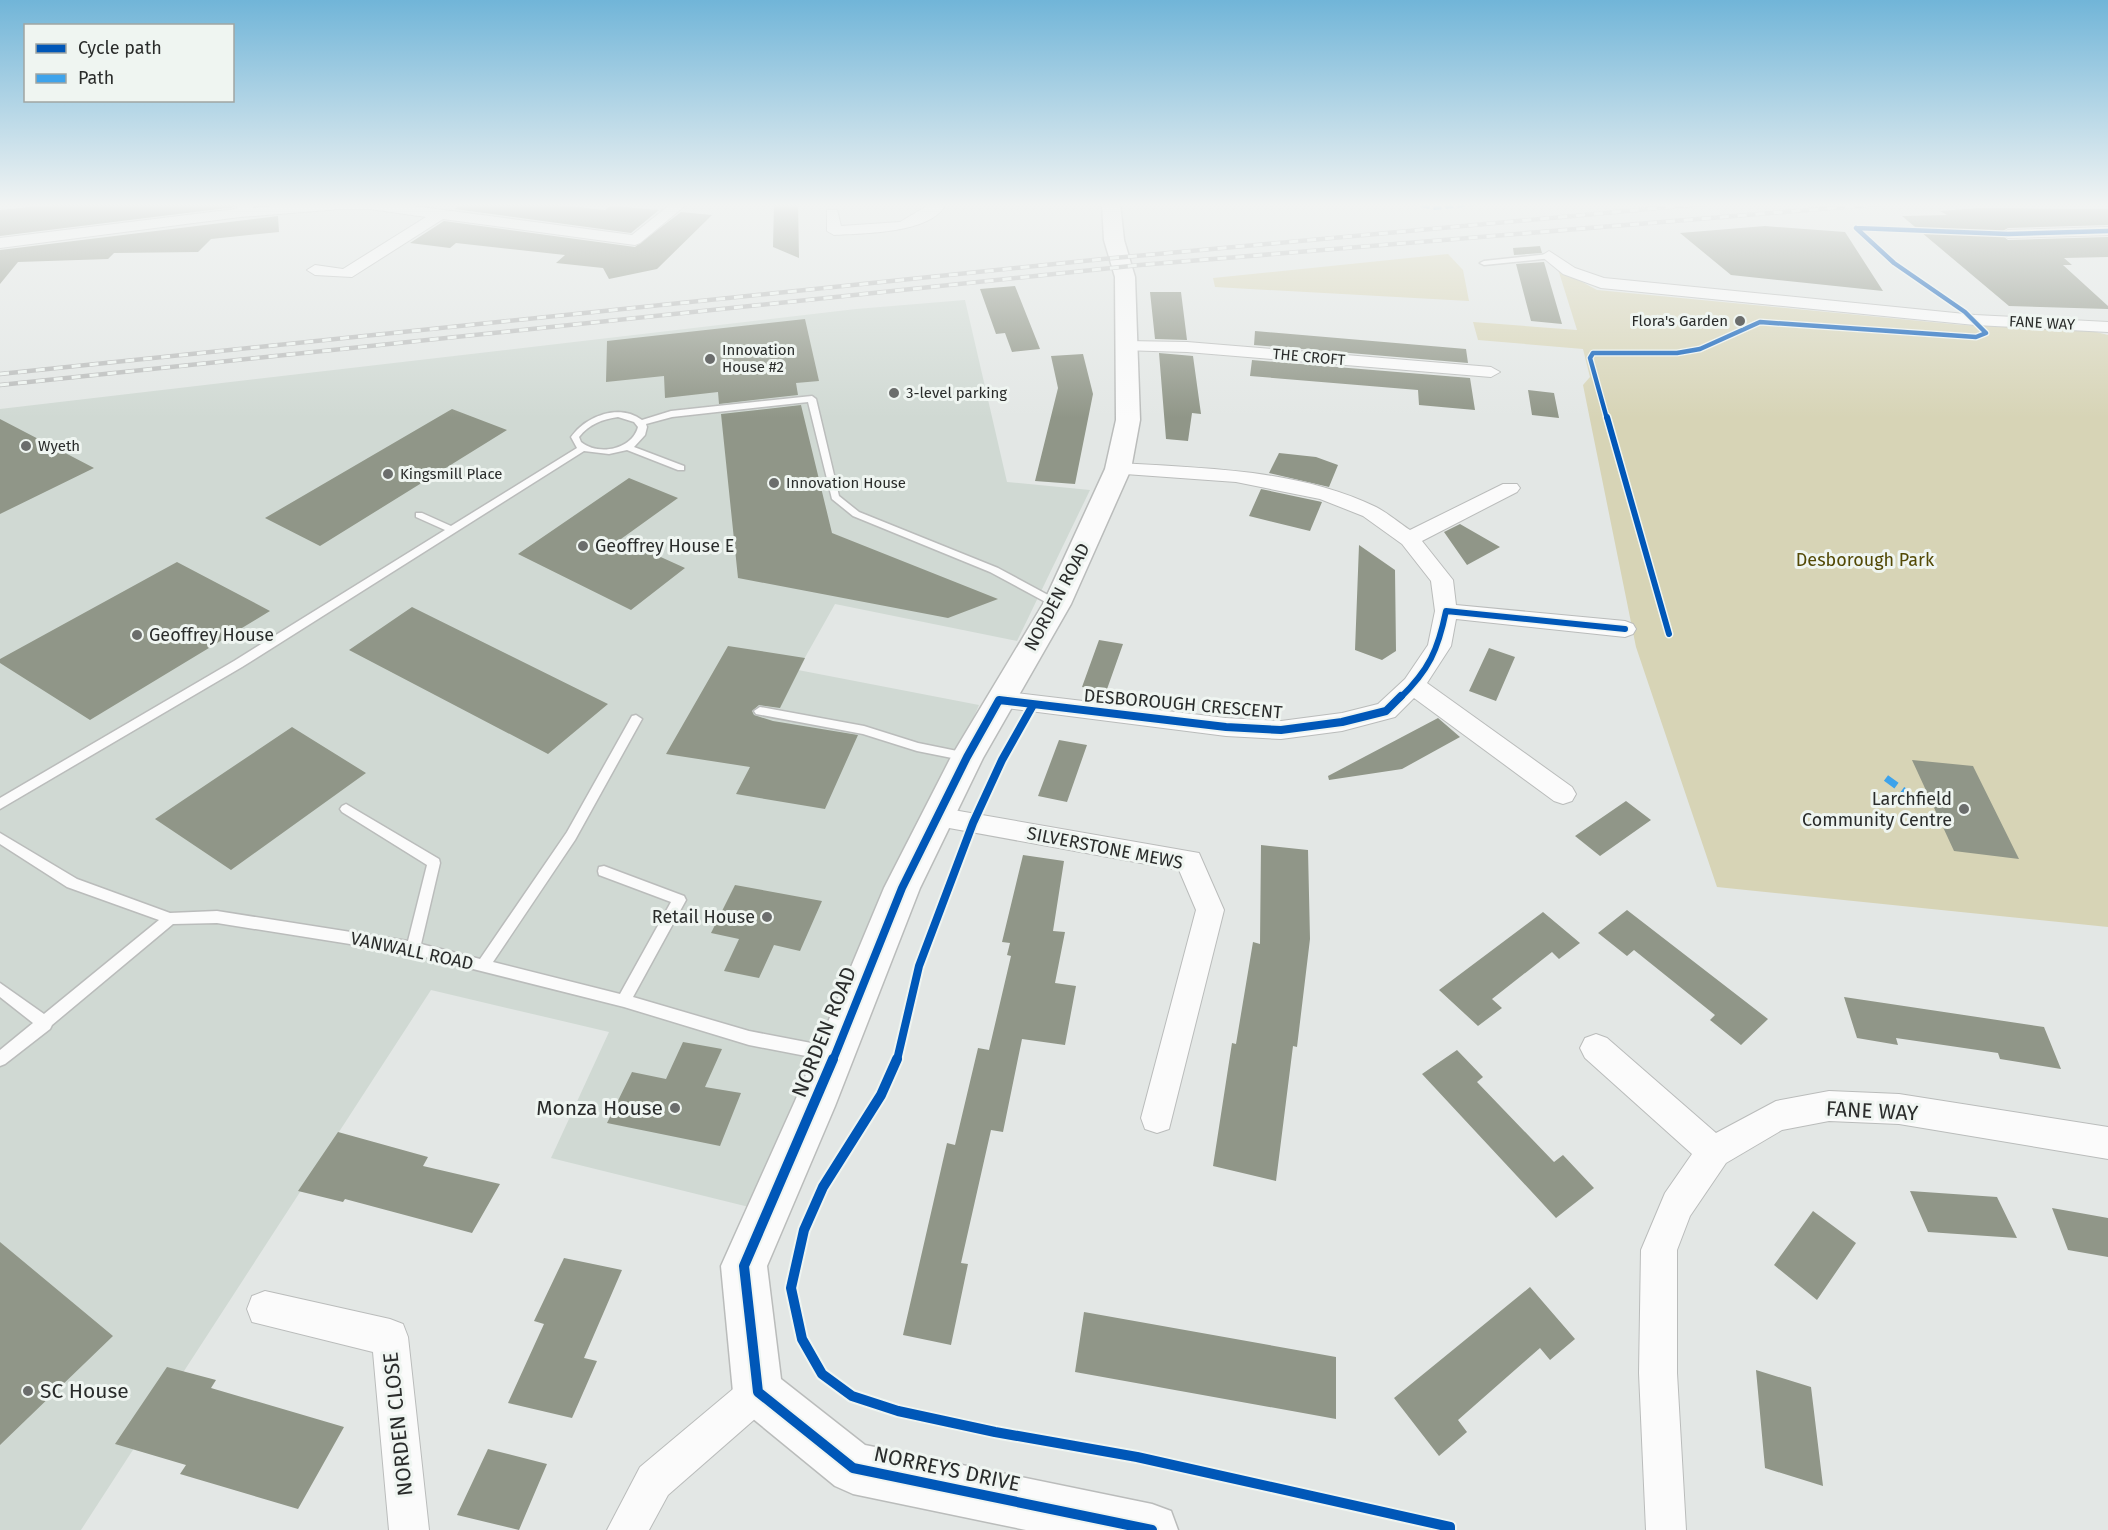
<svg xmlns="http://www.w3.org/2000/svg" width="2108" height="1530" viewBox="0 0 2108 1530" font-family="'Fira Sans',sans-serif">
<style>
.built{fill:#d0d9d3}
.green{fill:#d7d4b6}
.building{fill:#909688}
.lines{fill:none;stroke-linecap:round;stroke-linejoin:round}
.lane-casing{stroke:#babcbb;stroke-width:3}
.street-casing{stroke:#babcbb;stroke-width:2}
.secondary-casing{stroke:#babcbb;stroke-width:3}
.lane{fill:#fbfbfb;fill-rule:evenodd}
.street{fill:#fbfbfb;fill-rule:evenodd}
.secondary{fill:#fbfbfb;fill-rule:evenodd}
.rail-casing{stroke:#babcbb;stroke-width:4.5}
.rail{stroke:#eff5f1;stroke-width:3;stroke-dasharray:9;stroke-linecap:butt}
.quiet-far1{stroke:#3ea3eb;stroke-width:4;stroke-dasharray:8 4;stroke-linecap:butt}
.quiet{stroke:#3ea3eb;stroke-width:7;stroke-dasharray:13 7;stroke-linecap:butt}
.cycleway-far3-casing{stroke:#eff5f1;stroke-width:7}
.cycleway-far2-casing{stroke:#eff5f1;stroke-width:9}
.cycleway-far1-casing{stroke:#eff5f1;stroke-width:12}
.cycleway-casing{stroke:#eff5f1;stroke-width:14}
.cycleway-far3{stroke:#0057b8;stroke-width:4.5}
.cycleway-far2{stroke:#0057b8;stroke-width:6}
.cycleway-far1{stroke:#0057b8;stroke-width:8}
.cycleway{stroke:#0057b8;stroke-width:10}
.poi-dot{fill:#6b6d6c;stroke:#eff5f1;stroke-width:2}
.labels{text-anchor:middle;dominant-baseline:central;stroke-width:6;stroke-linejoin:round;paint-order:stroke}
.far-poi-label{font-size:15px;fill:#2a2c2b;stroke:#eff5f1;text-anchor:start}
.far-street-label{font-size:15px;fill:#2a2c2b;stroke:#eff5f1}
.poi-label{font-size:18px;fill:#2a2c2b;stroke:#eff5f1;text-anchor:start}
.park-label{font-size:18px;fill:#534906;stroke:#eff5f1}
.street-label{font-size:18px;fill:#2a2c2b;stroke:#eff5f1}
.near-street-label{font-size:21px;fill:#2a2c2b;stroke:#eff5f1}
.near-poi-label{font-size:21px;fill:#2a2c2b;stroke:#eff5f1;text-anchor:end}
</style>
<rect width="100%" height="100%" fill="#e3e7e5"/>
<path class="built" d="M965,300L1007,482L1090,490L1017,641L835,604L798,670L979,705L757,1209L551,1158L609,1032L431,990L81,1530H0V409L856,309Z"/>
<path class="green" d="M1448,254L1463,270L1469,301L1215,287L1213,278Z
M1558,269L1597,290L1962,325L2088,330L2108,335V927L1717,887L1636,647L1583,385L1590,377L1583,349L1478,340L1473,322L1577,330Z"/>
<path class="building" d="M73,203H238L235,207L0,236V210Z
M463,203H539L605,210L610,206L659,210L631,233L455,209Z
M774,203H798L799,258L773,247Z
M1980,208L2108,209V225L2008,228L1999,233L2008,240L2108,237V257L2064,258L2072,265H2063L2108,306V309L2009,306L1902,216L1947,215L1940,211Z
M681,212L712,215L657,269L609,279L603,268L556,263L565,255L456,243L450,248L410,243L444,221L635,247Z
M278,216L279,232L211,239L198,252L114,253L108,259L18,262L0,284V250Z
M1765,226L1845,232L1883,291L1731,275L1680,233Z
M1540,246L1542,253L1514,255L1513,248Z
M1544,262L1562,324L1531,321L1516,264Z
M1015,286L1040,349L1012,352L1005,333L996,334L980,289Z
M1150,292H1181L1187,340L1155,339Z
M805,319L819,381L796,383L798,395L719,404L718,392L665,398L664,376L606,382L607,341Z
M1255,331L1466,349L1468,363L1254,345Z
M1159,353L1193,356L1201,414L1192,413L1188,441L1166,439Z
M1083,354L1093,394L1075,484L1035,481L1058,388L1051,356Z
M1252,360L1470,378L1475,410L1419,405L1418,390L1250,376Z
M1528,390L1554,393L1559,418L1532,415Z
M801,405L832,533L998,599L948,618L738,578L721,414Z
M452,409L507,430L320,546L265,518Z
M0,419L94,468L0,514Z
M1279,453L1316,457L1338,465L1329,487L1269,473Z
M629,478L678,498L621,539L685,568L631,610L518,554Z
M1261,489L1322,502L1310,531L1249,516Z
M1460,524L1500,547L1467,565L1444,532Z
M1359,545L1395,570L1396,651L1382,660L1355,650Z
M177,562L270,611L90,720L0,663V659Z
M412,607L608,704L548,754L349,650Z
M1099,640L1123,644L1106,692L1082,687Z
M728,646L805,658L780,708L759,705L752,711L754,715L773,721L858,735L825,809L736,794L750,767L666,754Z
M1489,648L1515,657L1496,701L1469,691Z
M1438,718L1460,737L1402,769L1329,780L1328,776Z
M292,727L366,773L231,870L155,819Z
M1059,740L1087,745L1067,802L1038,796Z
M1912,760L1973,766L2019,859L1954,851Z
M1626,801L1651,820L1600,856L1575,836Z
M1261,845L1308,850L1310,939L1297,1047L1293,1046L1276,1181L1213,1166L1232,1043L1236,1044L1253,942L1260,944Z
M1023,855L1064,861L1053,931L1065,932L1055,983L1076,986L1065,1045L1022,1039L1003,1132L991,1130L961,1263L968,1264L951,1345L903,1335L947,1143L955,1145L978,1048L989,1050L1011,956L1007,955L1010,943L1002,942Z
M735,885L822,901L800,951L774,945L759,978L724,971L739,939L711,933Z
M1627,910L1768,1019L1741,1045L1710,1020L1715,1015L1634,950L1627,956L1598,933Z
M1543,912L1580,943L1559,959L1552,952L1492,999L1502,1008L1478,1026L1439,990Z
M1844,997L2044,1027L2061,1069L2000,1059L1998,1053L1896,1038L1898,1045L1857,1038Z
M683,1042L722,1049L705,1087L741,1093L720,1146L607,1123L632,1072L666,1079Z
M1457,1050L1483,1077L1477,1082L1554,1162L1563,1155L1594,1188L1556,1218L1422,1074Z
M338,1132L428,1157L423,1166L500,1184L472,1233L345,1199L343,1202L298,1191Z
M1910,1191L1997,1197L2017,1238L1928,1232Z
M2052,1208L2108,1218V1257L2068,1250Z
M1813,1211L1856,1243L1817,1300L1774,1265Z
M0,1242L113,1336L0,1445Z
M564,1258L622,1270L584,1358L597,1361L572,1418L508,1403L544,1324L534,1321Z
M1530,1287L1575,1339L1550,1360L1540,1348L1458,1420L1467,1432L1439,1456L1394,1398Z
M1084,1312L1336,1357V1419L1075,1372Z
M167,1367L216,1380L211,1388L344,1427L298,1509L180,1474L186,1465L115,1444Z
M1756,1370L1811,1387L1823,1486L1765,1468Z
M488,1449L547,1464L519,1530L457,1515Z"/>
<g class="lines">
<defs>
<path id="lane" d="M1549,254H1552V258L1484,265L1480,263L1484,261Z
M812,396L816,399L839,496L859,512L998,568L1061,602L1062,604L1061,606H1053L990,572L853,516L832,499L808,402L672,417L646,424L647,427L645,435L634,447L684,466V470H678L627,450L609,454L584,451L242,667L0,809V798L234,661L445,530L416,517V513H422L451,526L577,448L571,437C586,416 619,403 642,420L671,411ZM618,417L634,422L638,427C632,450 598,456 581,442L579,437C589,424 603,419 618,417Z
M760,707L864,726L918,743L967,753L973,757L967,761L917,751L863,734L756,714L754,711Z
M636,715L642,719L575,840L493,962L620,994L671,902L599,875L598,871L599,867L604,866L684,896L686,900L633,997L749,1031L832,1047L837,1049L839,1054L837,1059L832,1061L749,1045L624,1007L413,954L217,923L173,924L52,1025L50,1029L5,1064L0,1066V1050L33,1023L0,997V983L44,1014L159,920L67,887L0,844V833L77,879L170,913L217,911L408,941L427,865L342,812L340,809L342,806L346,804L439,859L440,863L421,944L480,959L567,832L632,716Z"/>
<path id="street" d="M241,203H256L253,208L305,203H391L632,235L672,203L686,205L640,243L635,245L443,219L352,277L315,275L307,270L315,265L343,269L426,217L370,209H340L240,217L0,248V238L236,209Z
M932,203H946C934,234 862,233 834,235L827,231V210H837L841,226L900,222Z
M2108,227V235L2008,238L2001,234L2008,230Z
M1549,251L1575,268L1604,278L1975,315L2108,322V332L1975,325L1601,288L1563,274L1541,256Z
M1126,341L1187,342L1491,367L1500,372L1491,377L1187,352L1120,350L1117,346L1120,342Z
M1118,463C1204,468 1297,469 1376,507C1388,513 1399,523 1410,530L1503,484H1517L1520,488L1517,492L1422,541L1453,580L1456,605L1625,621L1633,624L1636,629L1633,634L1625,637L1456,619L1451,646L1427,683L1572,787L1576,794L1572,801L1563,804L1554,801L1414,698L1395,717L1342,731L1281,739L1226,736L990,706L987,700L990,694L999,691L1226,718L1281,721L1342,713L1378,704L1405,679L1428,645L1435,611L1431,581L1402,544L1363,516L1320,499L1236,482L1111,473L1108,469L1111,465Z
M936,807L1199,853L1224,910L1169,1129L1157,1133L1145,1129L1141,1118L1196,910L1179,870L927,824L923,817L927,810Z
M1596,1034L1607,1038L1716,1133L1776,1101L1829,1091L1899,1094L2108,1127V1159L1899,1124L1829,1121L1782,1130L1726,1163L1690,1216L1677,1250V1373L1686,1530H1646L1639,1373L1641,1250L1665,1193L1692,1154L1585,1058L1580,1048L1585,1038Z
M265,1291L390,1319L403,1324L408,1337L429,1530H389L373,1352L252,1322L247,1309L252,1296Z
M758,1373L771,1379L777,1392L771,1405L668,1495L649,1530H607L640,1467L745,1379Z"/>
<path id="secondary" d="M1102,203H1120L1124,240L1135,277L1140,420L1131,469L1071,604L983,758L920,888L835,1106L767,1266L781,1379L865,1445L1152,1504L1171,1511L1178,1530H1026L853,1494L835,1486L741,1409L733,1392L721,1266L795,1101L884,888L951,757L1043,604L1105,469L1116,420L1115,277L1104,240Z"/>
</defs>
<use href="#lane" class="lane-casing"/>
<use href="#street" class="street-casing"/>
<use href="#secondary" class="secondary-casing"/>
<use href="#lane" class="lane"/>
<use href="#street" class="street"/>
<use href="#secondary" class="secondary"/>
<defs>
<path id="rail" d="M0,374L1103,259L1714,203
M0,385L1140,265L1893,203"/>
</defs>
<use href="#rail" class="rail-casing"/>
<use href="#rail" class="rail"/>
<path class="quiet-far1" d="M1410,203L1435,208L1483,203"/>
<path class="quiet" d="M1886,778L1912,797"/>
<defs>
<path id="cycleway-far3" d="M1856,228L2008,234L2108,231
M1607,419L1590,358L1593,353H1677L1700,349L1760,322L1976,337L1986,333L1965,312L1894,263L1856,228"/>
<path id="cycleway-far2" d="M1607,417L1669,634
M1400,698C1429,670 1438,650 1446,611L1625,629"/>
<path id="cycleway-far1" d="M833,1060L902,888L967,757L999,700L1226,727L1281,730L1342,722L1386,711L1401,696
M897,1060L919,966L973,823L1002,760L1033,705"/>
<path id="cycleway" d="M833,1059L744,1266L758,1392L853,1468L1152,1530
M897,1059L881,1095L823,1187L804,1230L791,1288L802,1339L822,1374L852,1396L898,1411L995,1432L1137,1457L1450,1527V1530"/>
</defs>
<use href="#cycleway-far3" class="cycleway-far3-casing"/>
<use href="#cycleway-far2" class="cycleway-far2-casing"/>
<use href="#cycleway-far1" class="cycleway-far1-casing"/>
<use href="#cycleway" class="cycleway-casing"/>
<use href="#cycleway-far3" class="cycleway-far3"/>
<use href="#cycleway-far2" class="cycleway-far2"/>
<use href="#cycleway-far1" class="cycleway-far1"/>
<use href="#cycleway" class="cycleway"/>
</g>
<linearGradient id="sky" x2="0" y2="1"><stop stop-color="#71b5d8"/><stop offset="0.49" stop-color="#f2f4f3"/><stop offset="1" stop-color="#f2f4f3" stop-opacity="0"/></linearGradient>
<rect width="2108" height="418" fill="url(#sky)"/>
<g class="poi-dot">
<circle cx="1740" cy="321" r="6"/>
<circle cx="710" cy="359" r="6"/>
<circle cx="894" cy="393" r="6"/>
<circle cx="26" cy="446" r="6"/>
<circle cx="388" cy="474" r="6"/>
<circle cx="774" cy="483" r="6"/>
<circle cx="583" cy="546" r="6"/>
<circle cx="137" cy="635" r="6"/>
<circle cx="1964" cy="809" r="6"/>
<circle cx="767" cy="917" r="6"/>
<circle cx="675" cy="1108" r="6"/>
<circle cx="28" cy="1391" r="6"/>
</g>
<g class="labels">
<g class="far-poi-label">
<text x="1728" y="321" text-anchor="end">Flora's Garden</text>
<text x="722" y="350">Innovation<tspan x="722" dy="17">House #2</tspan></text>
<text x="906" y="393">3-level parking</text>
<text x="38" y="446">Wyeth</text>
<text x="400" y="474">Kingsmill Place</text>
<text x="786" y="483">Innovation House</text>
</g>
<g class="far-street-label">
<text transform="translate(2042 323) rotate(3)">FANE WAY</text>
<text transform="translate(1309 357) rotate(5)">THE CROFT</text>
</g>
<g class="poi-label">
<text x="595" y="546">Geoffrey House E</text>
<text x="149" y="635">Geoffrey House</text>
<text x="1952" y="799" text-anchor="end">Larchfield<tspan x="1952" dy="21">Community Centre</tspan></text>
<text x="755" y="917" text-anchor="end">Retail House</text>
</g>
<g class="park-label">
<text x="1865" y="560">Desborough Park</text>
</g>
<g class="street-label">
<text transform="translate(1057 597) rotate(-62)">NORDEN ROAD</text>
<text transform="translate(1183 704) rotate(5)">DESBOROUGH CRESCENT</text>
<text transform="translate(1105 848) rotate(11)">SILVERSTONE MEWS</text>
<text transform="translate(412 951) rotate(12)">VANWALL ROAD</text>
</g>
<g class="near-street-label">
<text transform="translate(824 1032) rotate(-68)">NORDEN ROAD</text>
<text transform="translate(1872 1111) rotate(3)">FANE WAY</text>
<text transform="translate(398 1424) rotate(-96)">NORDEN CLOSE</text>
<text transform="translate(947 1469) rotate(12)">NORREYS DRIVE</text>
</g>
<g class="near-poi-label">
<text x="663" y="1108">Monza House</text>
<text x="40" y="1391" text-anchor="start">SC House</text>
</g>
</g>
<rect x="24" y="24" width="210" height="78" fill="#eff5f1" stroke="#a0a5a2" stroke-width="1.5"/>
<rect x="36" y="44" width="30" height="9" fill="#0057b8" stroke="#a0a5a2" stroke-width="1.5"/>
<text x="78" y="54" font-size="18" fill="#2a2c2b">Cycle path</text>
<rect x="36" y="74" width="30" height="9" fill="#3ea3eb" stroke="#a0a5a2" stroke-width="1.5"/>
<text x="78" y="84" font-size="18" fill="#2a2c2b">Path</text>
</svg>
